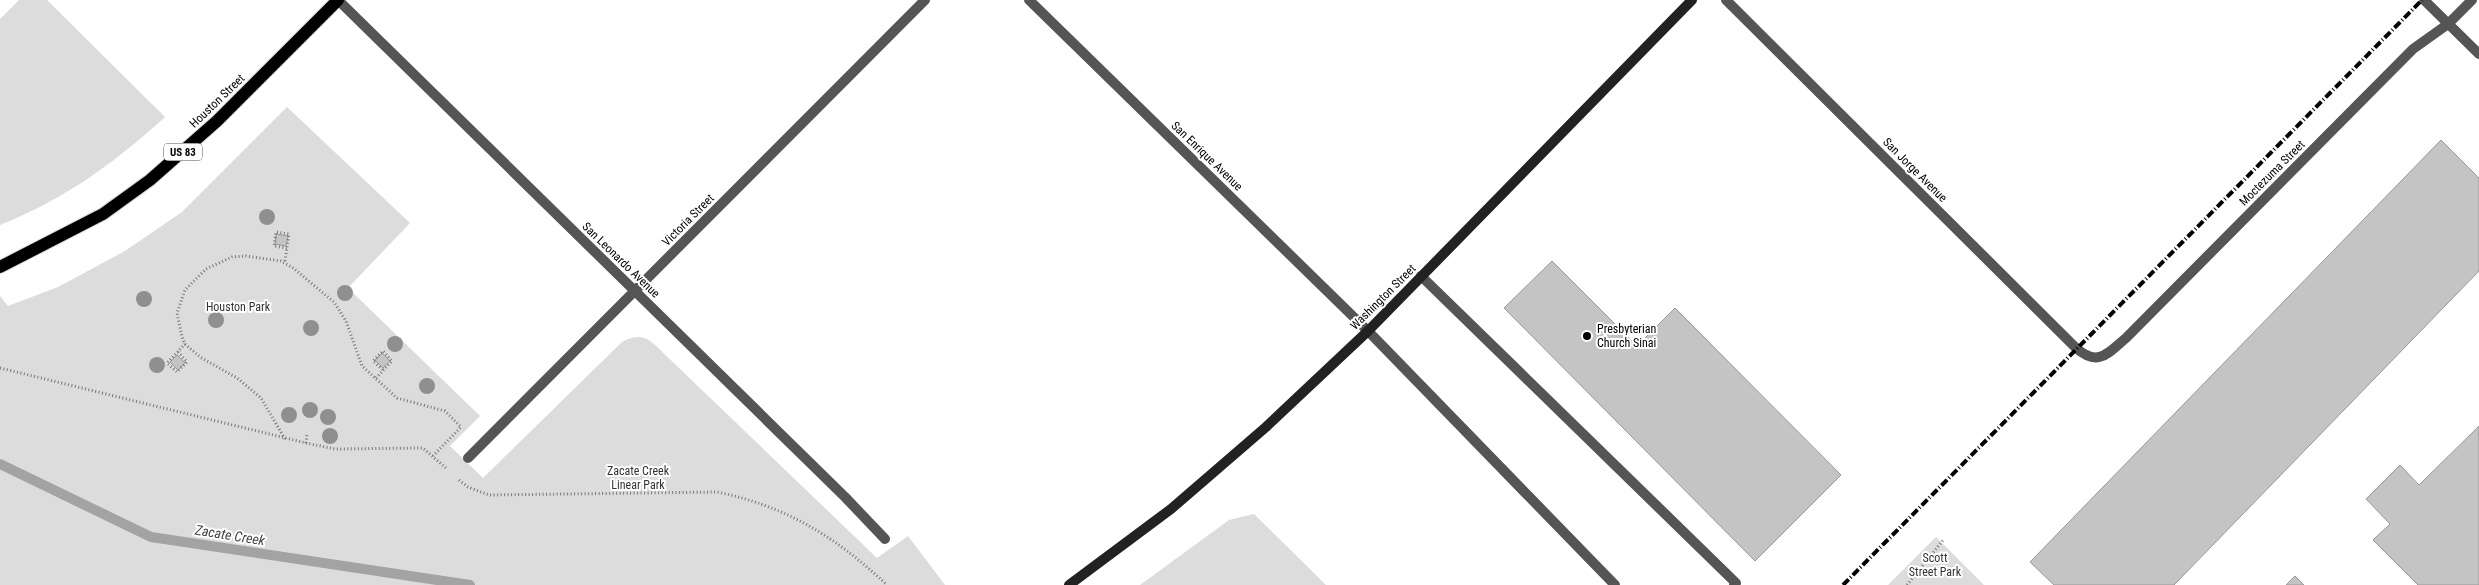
<svg xmlns="http://www.w3.org/2000/svg" width="2479" height="585" viewBox="0 0 2479 585" font-family="'Roboto Condensed',sans-serif">
<style>
.green{fill:#dcdcdc}
.lines{fill:none;stroke-linecap:round;stroke-linejoin:round}
.stream{stroke:#a3a3a3;stroke-width:10}
.building{fill:#c4c4c4;stroke:#999}
.primary-casing{stroke:#dbdbdb;stroke-width:14}
.path{stroke:#777;stroke-width:3;stroke-dasharray:1 2.5;stroke-linecap:butt}
.service{stroke:#555;stroke-width:10}
.minor{stroke:#555;stroke-width:10}
.secondary{stroke:#222;stroke-width:10}
.primary{stroke:#000;stroke-width:12}
.rail{stroke:#000;stroke-width:4;stroke-dasharray:8 2.5 1 2.5;stroke-linecap:butt}
.tree{fill:#8f8f8f}
.poi-dot{fill:#000;stroke:#fff;stroke-width:2}
.labels{text-anchor:middle;dominant-baseline:central;stroke-width:4;stroke-linejoin:round;paint-order:stroke}
.shield{fill:#fff;stroke:#4c4c4c;stroke-width:1}
.shield-label{font-size:11px;font-weight:bold;fill:#000}
.street-label{font-size:12px;fill:#000;stroke:#fff}
.park-label{font-size:12px;fill:#333;stroke:#fff}
.poi-label{font-size:12px;fill:#000;stroke:#fff;text-anchor:start}
.water-label{font-size:14px;font-style:italic;fill:#444;stroke:#fff}
</style>
<rect width="100%" height="100%" fill="#fff"/>
<path class="green" d="M19,0H47L165,117C113,164 65,199 0,225V19Z
M287,107L410,223L348,288L480,416L450,446L483,478L622,342C636,335 644,335 655,345L877,558L908,536L945,585H0V296L8,306L58,287L125,251L182,212Z
M1254,514L1326,585H1140L1229,520Z
M1936,537L1984,585H1888Z"/>
<g class="lines">
<path class="stream" d="M0,464L151,537L470,585"/>
</g>
<path class="building" d="M2441,140L2479,178V271L2174,585H2054L2030,562Z
M276,234L288,236L286,246L275,244Z
M1552,261L1637,346L1675,308L1841,475L1755,561L1504,308Z
M382,353L390,361L383,368L375,360Z
M177,355L185,363L178,370L170,362Z
M2479,426V585H2418L2373,540L2390,524L2366,499L2400,465L2419,485Z
M2295,576L2304,585H2286Z"/>
<g class="lines">
<defs>
<path id="primary" d="M0,267L103,214L150,180L217,121L338,0"/>
</defs>
<use href="#primary" class="primary-casing"/>
<path class="path" d="M285,261L289,234L276,232L274,246L287,248
M178,352L187,362L177,372L167,363L185,344
M0,368L306,443L335,449L423,448L447,469
M376,378L392,361L383,351L373,361L383,370
M285,439L261,398L237,378L200,357L185,344L182,337L177,313L185,290L206,269L232,257L246,256L281,261L293,268L334,302L346,321L362,366L397,398L445,411L461,427L433,456
M306,443L307,434
M459,480L468,487L489,495L717,492C786,506 836,537 887,585
M1907,585L1944,539"/>
<path class="service" d="M1421,276L1736,583L1734,585
M1368,331L1615,585"/>
<path class="minor" d="M338,0L845,497L885,539
M1029,0L1368,331
M1726,0L2076,348C2098,367 2107,354 2126,338L2413,49L2448,24L2472,0
M2424,0L2479,54
M468,458L925,0"/>
<path class="secondary" d="M1069,585L1171,509L1266,427L1368,331L1692,0"/>
<use href="#primary" class="primary"/>
<path class="rail" d="M1843,585L2422,0"/>
</g>
<g class="tree">
<circle cx="267" cy="217" r="8"/>
<circle cx="345" cy="293" r="8"/>
<circle cx="144" cy="299" r="8"/>
<circle cx="216" cy="320" r="8"/>
<circle cx="311" cy="328" r="8"/>
<circle cx="395" cy="344" r="8"/>
<circle cx="157" cy="365" r="8"/>
<circle cx="427" cy="386" r="8"/>
<circle cx="310" cy="410" r="8"/>
<circle cx="289" cy="415" r="8"/>
<circle cx="328" cy="417" r="8"/>
<circle cx="330" cy="436" r="8"/>
</g>
<circle class="poi-dot" cx="1587" cy="336" r="5"/>
<g class="labels">
<rect class="shield" x="164" y="143.5" width="38" height="17" rx="4"/>
<g class="shield-label">
<text x="183" y="152">US 83</text>
</g>
<g class="street-label">
<text transform="translate(217 101) rotate(-44)">Houston Street</text>
<text transform="translate(1207 156) rotate(44)">San Enrique Avenue</text>
<text transform="translate(1915 170) rotate(45)">San Jorge Avenue</text>
<text transform="translate(2272 173) rotate(-45)">Moctezuma Street</text>
<text transform="translate(688 220) rotate(-45)">Victoria Street</text>
<text transform="translate(621 260) rotate(44)">San Leonardo Avenue</text>
<text transform="translate(1383 297) rotate(-45)">Washington Street</text>
</g>
<g class="park-label">
<text x="238" y="307">Houston Park</text>
<text x="638" y="471">Zacate Creek<tspan x="638" dy="14">Linear Park</tspan></text>
<text x="1935" y="558">Scott<tspan x="1935" dy="14">Street Park</tspan></text>
</g>
<g class="poi-label">
<text x="1597" y="329">Presbyterian<tspan x="1597" dy="14">Church Sinai</tspan></text>
</g>
<g class="water-label">
<text transform="translate(230 535) rotate(9)">Zacate Creek</text>
</g>
</g>
</svg>
